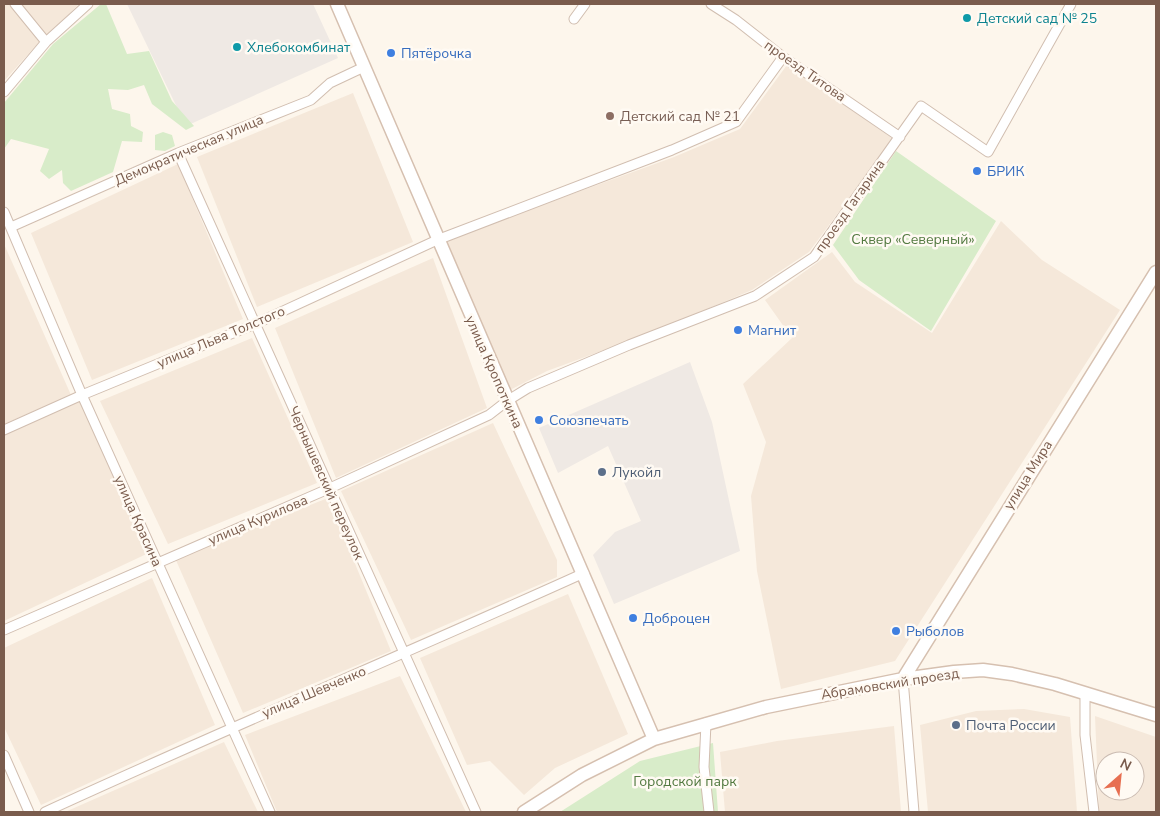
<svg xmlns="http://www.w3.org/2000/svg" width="1160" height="816" viewBox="0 0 1160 816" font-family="'Nunito Sans',sans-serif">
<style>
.residential{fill:#f5e8da;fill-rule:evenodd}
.industrial{fill:#efe9e4}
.green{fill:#d8ecc9}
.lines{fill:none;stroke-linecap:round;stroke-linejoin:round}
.street-casing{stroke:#d1beb0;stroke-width:11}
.secondary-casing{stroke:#d6c0b0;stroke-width:15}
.street{stroke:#fff;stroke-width:9}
.secondary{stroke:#fff;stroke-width:12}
.culture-dot{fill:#0f9aa8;stroke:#fffaf3;stroke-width:2}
.shop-dot{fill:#3f7fe0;stroke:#fffaf3;stroke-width:2}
.education-dot{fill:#8d6e63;stroke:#fffaf3;stroke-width:2}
.service-dot{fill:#5c6f8a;stroke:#fffaf3;stroke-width:2}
.labels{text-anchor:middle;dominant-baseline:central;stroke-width:5;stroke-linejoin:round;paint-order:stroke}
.culture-label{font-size:14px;fill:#0d838f;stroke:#fffaf3;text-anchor:start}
.shop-label{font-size:14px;fill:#366cbe;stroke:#fffaf3;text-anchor:start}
.street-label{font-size:14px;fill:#7a5c4d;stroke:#fffaf3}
.education-label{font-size:14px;fill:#785e54;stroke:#fffaf3;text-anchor:start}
.park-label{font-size:14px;fill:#537a41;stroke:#fffaf3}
.service-label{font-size:14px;fill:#4e5e75;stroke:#fffaf3;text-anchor:start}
</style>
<rect width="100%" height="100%" fill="#fdf6ec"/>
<path class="residential" d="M4,4H79L33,49L4,81Z
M787,65L893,139L809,252L752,290L653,332L547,371L508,391L446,240L674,157L740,129Z
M353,93L413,242L257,307L197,157Z
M178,164L243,319L92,380L31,233Z
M1001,221L1042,260L1120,310L895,661L781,689L757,571L751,496L766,442L743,384L792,338L765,300L832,252L855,282L932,333Z
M4,244L71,395L4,424Z
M433,258L487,408L336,478L275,328Z
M252,338L317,483L168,544L100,401Z
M80,398L155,550L4,621V432Z
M493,423L557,560V577L411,640L341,491Z
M328,498L391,651L243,713L175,558Z
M152,578L215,725L41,805L4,727V648Z
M568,594L628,734L555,768L524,795L490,761L467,765L420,658Z
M400,676L466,812H277L245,735Z
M1024,709L1070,717L1077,812H928L920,725L976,711Z
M1095,716L1156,737V812H1099ZM1105,761H1135V791H1105Z
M894,726L901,812H725L720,752L777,741Z
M224,742L258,812H65Z"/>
<path class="industrial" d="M127,4H313L338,58L186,126Z
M690,362L712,422L740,551L614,604L593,555L615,532L641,521L608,446L558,473L539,428Z"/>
<path class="green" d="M101,4H106L127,54L149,51L172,101L194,126L186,130L152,104L144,85L128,90L108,89L112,109L130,114L131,126L143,132L142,142L122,141L113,172L71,191L63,183L62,170L49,179L40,171L49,149L11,139L4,149V103L53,44Z
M163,132L172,135L175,146L165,151L155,150V135Z
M896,151L996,221L931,331L859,280L833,245Z
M713,743L718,812H560L640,761Z"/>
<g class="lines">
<defs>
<path id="street" d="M15,4L46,42
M711,4L736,20L783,57L900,137
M574,19L585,4
M4,92L46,42L88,4
M178,153L476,812
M4,212L82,395L270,812
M11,227L178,153L311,100L330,83L364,67
M4,430L82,395L255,324L437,240L672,150L736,122L783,57
M4,630L328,489L489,415L507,401L528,388L629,345L755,296L814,257L921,106L988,152L1071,4
M903,679L914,812
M1085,693V735L1094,812
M706,723L704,767L709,812
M4,755L29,812
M45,812C223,730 405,654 584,573"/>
<path id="secondary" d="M337,4L654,739
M903,679L1156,272
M524,812L582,775L654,739L766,707L903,679L954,672L983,670L1012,674L1055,684L1156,715"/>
</defs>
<use href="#street" class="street-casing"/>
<use href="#secondary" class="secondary-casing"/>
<use href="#street" class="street"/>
<use href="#secondary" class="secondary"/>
</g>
<g class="culture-dot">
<circle cx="967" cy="18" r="5"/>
<circle cx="237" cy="47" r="5"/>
</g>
<g class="shop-dot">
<circle cx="391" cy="53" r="5"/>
<circle cx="977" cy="171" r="5"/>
<circle cx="738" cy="330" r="5"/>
<circle cx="539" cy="420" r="5"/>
<circle cx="633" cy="618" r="5"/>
<circle cx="896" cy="631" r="5"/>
</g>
<circle class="education-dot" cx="610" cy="116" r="5"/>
<g class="service-dot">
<circle cx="602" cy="472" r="5"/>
<circle cx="956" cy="725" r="5"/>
</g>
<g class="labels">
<g class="culture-label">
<text x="977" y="18">Детский сад № 25</text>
<text x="247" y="47">Хлебокомбинат</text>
</g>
<g class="shop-label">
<text x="401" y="53">Пятёрочка</text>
<text x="987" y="171">БРИК</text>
<text x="748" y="330">Магнит</text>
<text x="549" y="420">Союзпечать</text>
<text x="643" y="618">Доброцен</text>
<text x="906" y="631">Рыболов</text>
</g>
<g class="street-label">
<text transform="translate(805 71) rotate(35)">проезд Титова</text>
<text transform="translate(189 150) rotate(-23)">Демократическая улица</text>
<text transform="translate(850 206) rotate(-55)">проезд Гагарина</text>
<text transform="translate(221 337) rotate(-23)">улица Льва Толстого</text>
<text transform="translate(494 372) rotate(66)">улица Кропоткина</text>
<text transform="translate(1028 475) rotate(-58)">улица Мира</text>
<text transform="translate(326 483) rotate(66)">Чернышевский переулок</text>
<text transform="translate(258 520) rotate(-23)">улица Курилова</text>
<text transform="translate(138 521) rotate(66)">улица Красина</text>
<text transform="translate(890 684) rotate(-9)">Абрамовский проезд</text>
<text transform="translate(314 692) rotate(-23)">улица Шевченко</text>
</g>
<g class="education-label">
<text x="620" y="116">Детский сад № 21</text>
</g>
<g class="park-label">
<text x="913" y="239">Сквер «Северный»</text>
<text x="685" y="781">Городской парк</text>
</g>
<g class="service-label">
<text x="612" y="472">Лукойл</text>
<text x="966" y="725">Почта России</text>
</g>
</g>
<rect width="1160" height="816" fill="none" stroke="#7a5c4d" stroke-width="10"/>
<g transform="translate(1120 776) rotate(27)"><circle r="24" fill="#fffaf3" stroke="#cabbb1"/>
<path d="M0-4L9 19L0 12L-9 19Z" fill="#e76f51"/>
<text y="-8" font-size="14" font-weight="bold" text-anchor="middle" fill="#7a5c4d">N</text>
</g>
</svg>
